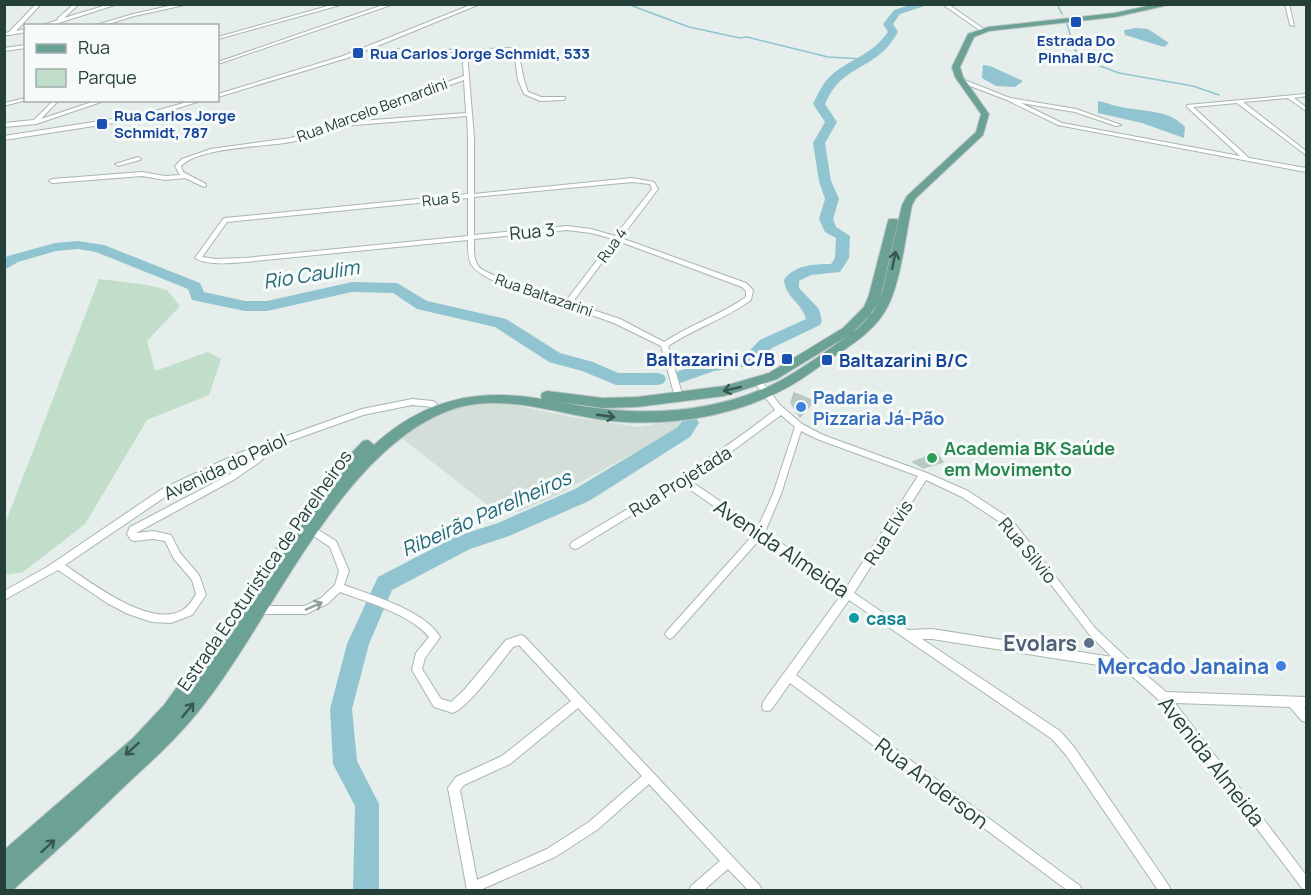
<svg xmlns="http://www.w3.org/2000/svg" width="1311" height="895" viewBox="0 0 1311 895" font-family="Manrope,sans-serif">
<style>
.built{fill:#d4ded9}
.green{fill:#c0dec9}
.water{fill:#90c4d0}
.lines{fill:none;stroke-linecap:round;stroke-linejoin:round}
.stream{stroke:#90c4d0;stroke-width:1.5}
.river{fill:#90c4d0;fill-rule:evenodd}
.building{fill:#bbc9c3;stroke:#b8c7c1;stroke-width:1.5}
.street-casing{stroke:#a8b6b1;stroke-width:2}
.primary-casing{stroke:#c2c9c8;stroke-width:2}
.street{fill:#fff;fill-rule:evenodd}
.primary{fill:#6ca195;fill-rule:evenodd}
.oneway{stroke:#375850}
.oneway2{stroke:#929f9c}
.transit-dot{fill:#1a4fb4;stroke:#f6faf8;stroke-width:2}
.shop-dot{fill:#3f7fe0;stroke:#f6faf8;stroke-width:2}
.leisure-dot{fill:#2e9e5b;stroke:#f6faf8;stroke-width:2}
.culture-dot{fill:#0f9aa8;stroke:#f6faf8;stroke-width:2}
.service-dot{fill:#5c6f8a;stroke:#f6faf8;stroke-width:2}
.labels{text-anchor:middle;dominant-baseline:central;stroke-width:6;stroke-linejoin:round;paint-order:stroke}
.far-transit-label{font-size:15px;font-weight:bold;fill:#164399;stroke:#f6faf8;text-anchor:start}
.far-street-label{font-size:15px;fill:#253f39;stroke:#f6faf8}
.street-label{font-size:18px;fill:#253f39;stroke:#f6faf8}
.transit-label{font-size:18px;font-weight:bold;fill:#164399;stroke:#f6faf8;text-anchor:end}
.shop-label{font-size:18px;font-weight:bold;fill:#366cbe;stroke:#f6faf8;text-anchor:start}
.leisure-label{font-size:18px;font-weight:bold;fill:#27864d;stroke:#f6faf8;text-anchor:start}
.culture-label{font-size:18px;font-weight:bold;fill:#0d838f;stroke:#f6faf8;text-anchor:start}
.water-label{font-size:20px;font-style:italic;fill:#216879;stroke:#f6faf8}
.near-street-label{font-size:21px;fill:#253f39;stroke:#f6faf8}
.near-service-label{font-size:21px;font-weight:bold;fill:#4e5e75;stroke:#f6faf8;text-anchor:end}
.near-shop-label{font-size:21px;font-weight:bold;fill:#366cbe;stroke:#f6faf8;text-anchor:end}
</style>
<rect width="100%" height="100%" fill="#e5eeea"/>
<path class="built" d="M493,401L572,417L638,427L680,420L681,427L557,495L518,512L491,508L399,436L443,411L467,403Z"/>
<path class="green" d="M99,279L148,285L167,290L180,306L147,341L155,371L208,352L221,359L209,395L147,420L85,524L23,572L5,575V524Z"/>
<path class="water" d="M1136,28L1148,29L1169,43L1164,47L1125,35L1124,30Z
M983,65L990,66L1023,81L1015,87L996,86L982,78Z
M1098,101C1108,103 1117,107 1127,108C1148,112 1169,110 1185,127L1184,138L1142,123L1098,113Z"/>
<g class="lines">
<path class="stream" d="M627,4L689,27L740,38L747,37L828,57L864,59
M1057,4L1062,14
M1067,24L1074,48L1081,59L1119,73L1193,86L1219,95"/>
<path class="river" d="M913,4H930L900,14L893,24L898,32C893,40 888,48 880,54C855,74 840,71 825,104L837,122L825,143L831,181L839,199L833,219L836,227L850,236L849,258L840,272L811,275L799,281V288L819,309L822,321L820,325L772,348L755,365L714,371L680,383L674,381L672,377L674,373L712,359L744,356L760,340L806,319C802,303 785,297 784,280C794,265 814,264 831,264L835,258L836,238L825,232L819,219L825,199L819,181L813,143L825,122L813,104C819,92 824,80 835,72C856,56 870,56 888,32L883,24L894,10Z
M78,241L104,245L200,283L204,292L245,301H267L352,282L397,283L427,301L506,319L560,353L593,362L618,373H658L664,375L666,379L664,383L658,385H616L582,371L549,362L495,327L417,309L393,293L352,292L267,311H245L192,300L188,289L96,252L78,249L56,251L18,262L4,270V258L8,256L55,243Z
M690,416L696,418L699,423L690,437L589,501L509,536L470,549L392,590L369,644L352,709L357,761L379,804V890H353L355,806L333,764L330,709L347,644L378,577L457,536L498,523L575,489L678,427L684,418Z"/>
</g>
<path class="building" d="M794,393L814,401L800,417L791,403Z
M937,453L943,462L923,468L913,462Z"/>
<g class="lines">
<defs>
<path id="street" d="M36,4H41L16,31L26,29V32L10,35H6V33L9,32Z
M74,4H79L64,18L110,4H118L49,26H40L58,20V18Z
M178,4H189L134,16L102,26H93L133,14Z
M335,4H344L218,39V37Z
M386,4H394L218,64V62Z
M473,4H480L370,49L464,50L513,48L518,51L524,80L528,92L541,97H565V99L563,100L540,101L524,94L518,80L514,52L512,50L467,52L474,138V194L632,178L654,182L658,189L621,238L746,283L753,290L751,300C725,319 695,328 668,346L683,397L682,399L679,400L675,397L661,346L614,323L490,279C469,267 468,264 468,240L245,262C229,263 209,266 195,258L223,219L225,218L468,194V138L467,116L342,126L340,125C324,130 307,139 291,142C263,147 200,147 181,166L183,172L206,184V186L204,187L185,178L165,180L142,176L52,183L49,181L52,179L142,172L165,176L180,175L175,166L182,159L211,149L291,138L464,76L462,52L371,51H369V49L347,58L218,97V94L343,56ZM464,80L466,113L347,122ZM632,182L650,184L652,189L615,236L591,229L567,226L474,235V197ZM468,198V236L245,258L215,259L202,257L227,222ZM567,230L591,233L613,239L566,301C551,295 487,276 479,267C473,260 474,248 474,239ZM618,241L742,287L746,291V297C720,315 690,325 664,342L620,319L572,303Z
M942,4H948L985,30L981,31Z
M1285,4H1289L1294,26L1290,25Z
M26,45V48L4,51V48Z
M962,79L1010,98L1076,109L1121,125L1116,126L1075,112L1021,103L1062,123L1240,156L1187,107V105L1306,94V96L1294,98L1306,107V111L1288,98L1243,102L1306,151V155L1237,103L1193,107L1249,158L1306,168V172L1058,125L1007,100L960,82V80Z
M26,98V100L4,106V103Z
M54,100H59L41,119L98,100H107L36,124L4,127V123L34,120Z
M194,100H204L145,118L4,140V136L145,114Z
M138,157L141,159L140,160L118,166L115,164Z
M758,379L761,380L780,405L802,424L823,435L927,473L968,491L1012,520L1095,628L1130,661L1166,692L1306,697V707H1304L1306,710V722L1302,721L1290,707L1175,703L1306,875V890L1302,888L1160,701L1124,669L932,639H922L1060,731L1074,747L1169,886L1171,890H1158L1066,755L1052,739L849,600L796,675L1080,886L1082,890H1067L790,683L771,710L767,711L763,710L762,706L763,702L841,595L760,539L673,637L670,639L667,637L665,634L667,631L754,534L682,484L578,548L575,549L572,548L570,545L572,542C642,501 711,460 775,410L754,382ZM781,415L795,427L773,494L758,527L689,480L735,449ZM801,431L817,439L918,476L846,588L765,532L781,494ZM926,480L962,497L1006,526L1089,634L1112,657L932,629L908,630L854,593Z
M412,399L433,401L437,404L433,407L412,405L363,415L276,446L261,461L235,479L136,533L153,531L171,535L180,553L199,575L206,595L192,615L171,623L152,622L128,614L107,603L58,570L4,600V591L47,567L162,489L239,453L362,409ZM260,452L229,475L130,527L127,534L131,540L134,541L153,539L165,541L174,559L192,580L196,594C193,599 189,606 184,609C153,631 90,582 65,565L168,495L245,457Z
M312,526L336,541L349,571L344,585C371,595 426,611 440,637L438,640L425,658L422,669L441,699L451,702L464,690L506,640L521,635L525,637L760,886L762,890H748L728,869L704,890H689L691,886L720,861L649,784L597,830L555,857L480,890H467L448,788L456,777L502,756L571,701L519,645L513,647C499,664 471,705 453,713L434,707L412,670L416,653L429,637C410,614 367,602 340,592L327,604L306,614H257L254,613L252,610L254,607L257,606H305L321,598L335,585L339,571L330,547L309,533L308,530L309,527ZM578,708L642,776L589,822L547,849L477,880L460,790L464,785L510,764Z"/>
<path id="primary" d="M1157,4H1173L1115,17L989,31L974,37L960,67L963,77L989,114L983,135L916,198L912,205C906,234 901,280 888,306C875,331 853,344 830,359C817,368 804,378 790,386C737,416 671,427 612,421C556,415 498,389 443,413C336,458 270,624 198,712C177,738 153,760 129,782C95,815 61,847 26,878L13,890H4V850L133,738L164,705L326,479L363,441L368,440L374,445C424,399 478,388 542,399L541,396L542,393L547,391L603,398L637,397L724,386L769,373L843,328L864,307L869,295L888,221L889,219H897L898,221L881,295L873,312L852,333C867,322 875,309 882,293L902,205L907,196L976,132L981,114L955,77L952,67L968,34L988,27L1115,13ZM849,335C826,351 801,370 776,383C707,416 633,417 560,402L603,408L637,407L724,396L777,379Z"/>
</defs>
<use href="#street" class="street-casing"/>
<use href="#primary" class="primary-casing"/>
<use href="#street" class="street"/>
<use href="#primary" class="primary"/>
</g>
<defs><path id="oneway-shaft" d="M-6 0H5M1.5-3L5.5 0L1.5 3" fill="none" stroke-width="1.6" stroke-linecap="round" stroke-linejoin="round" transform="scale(1.5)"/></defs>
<g class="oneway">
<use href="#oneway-shaft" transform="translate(894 260) rotate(-78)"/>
<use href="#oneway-shaft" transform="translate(732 389) rotate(167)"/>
<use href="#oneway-shaft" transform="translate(606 416) rotate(8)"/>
<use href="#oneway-shaft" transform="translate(188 710) rotate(-51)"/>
<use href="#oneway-shaft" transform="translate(132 749) rotate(138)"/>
<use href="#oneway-shaft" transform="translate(48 846) rotate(-42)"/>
</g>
<use class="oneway2" href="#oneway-shaft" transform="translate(314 606) rotate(-24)"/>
<g class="transit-dot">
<rect x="1070" y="16" width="12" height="12" rx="3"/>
<rect x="352" y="47" width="12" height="12" rx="3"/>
<rect x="96" y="118" width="12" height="12" rx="3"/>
<rect x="781" y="353" width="12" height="12" rx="3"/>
<rect x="821" y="354" width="12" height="12" rx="3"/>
</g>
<g class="shop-dot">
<circle cx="801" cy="407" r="6"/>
<circle cx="1281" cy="666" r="6"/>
</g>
<circle class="leisure-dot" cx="932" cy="458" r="6"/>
<circle class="culture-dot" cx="854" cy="618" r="6"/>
<circle class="service-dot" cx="1089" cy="643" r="6"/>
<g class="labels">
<g class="far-transit-label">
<text x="1076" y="40" text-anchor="middle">Estrada Do<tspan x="1076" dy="17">Pinhal B/C</tspan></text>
<text x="370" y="53">Rua Carlos Jorge Schmidt, 533</text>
<text x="114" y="115">Rua Carlos Jorge<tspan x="114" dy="17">Schmidt, 787</tspan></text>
</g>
<g class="far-street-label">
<text transform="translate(372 110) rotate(-20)">Rua Marcelo Bernardini</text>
<text transform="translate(441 199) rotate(-6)">Rua 5</text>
<text transform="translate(612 245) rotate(-54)">Rua 4</text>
<text transform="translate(544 295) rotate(19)">Rua Baltazarini</text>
</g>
<g class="street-label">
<text transform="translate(532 231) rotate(-5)">Rua 3</text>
<text transform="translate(225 466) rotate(-25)">Avenida do Paiol</text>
<text transform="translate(680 481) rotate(-32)">Rua Projetada</text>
<text transform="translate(888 532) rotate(-57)">Rua Elvis</text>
<text transform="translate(1028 550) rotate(50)">Rua Silvio</text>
<text transform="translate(264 570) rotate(-55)">Estrada Ecoturistica de Parelheiros</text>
</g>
<g class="transit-label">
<text x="775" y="359">Baltazarini C/B</text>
<text x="839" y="360" text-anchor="start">Baltazarini B/C</text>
</g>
<g class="shop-label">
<text x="813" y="397">Padaria e<tspan x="813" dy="21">Pizzaria Já-Pão</tspan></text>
</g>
<g class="leisure-label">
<text x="944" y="448">Academia BK Saúde<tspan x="944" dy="21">em Movimento</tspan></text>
</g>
<g class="culture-label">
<text x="866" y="618">casa</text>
</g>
<g class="water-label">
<text transform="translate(311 274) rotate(-9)">Rio Caulim</text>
<text transform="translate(486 513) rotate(-24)">Ribeirão Parelheiros</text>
</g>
<g class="near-street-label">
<text transform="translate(782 548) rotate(34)">Avenida Almeida</text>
<text transform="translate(1212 761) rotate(52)">Avenida Almeida</text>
<text transform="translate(932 783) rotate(37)">Rua Anderson</text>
</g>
<g class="near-service-label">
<text x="1077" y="643">Evolars</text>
</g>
<g class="near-shop-label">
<text x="1269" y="666">Mercado Janaina</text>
</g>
</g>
<rect width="1311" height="895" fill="none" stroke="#253f39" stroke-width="12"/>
<rect x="24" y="24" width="195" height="78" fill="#f6faf8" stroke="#a2afac" stroke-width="1.5"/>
<rect x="36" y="44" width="30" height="9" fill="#6ca195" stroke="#a2afac" stroke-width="1.5"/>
<text x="78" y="54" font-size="18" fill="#253f39">Rua</text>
<rect x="36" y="69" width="30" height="18" fill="#c0dec9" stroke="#a2afac" stroke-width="1.5"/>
<text x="78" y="84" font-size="18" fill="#253f39">Parque</text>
</svg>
